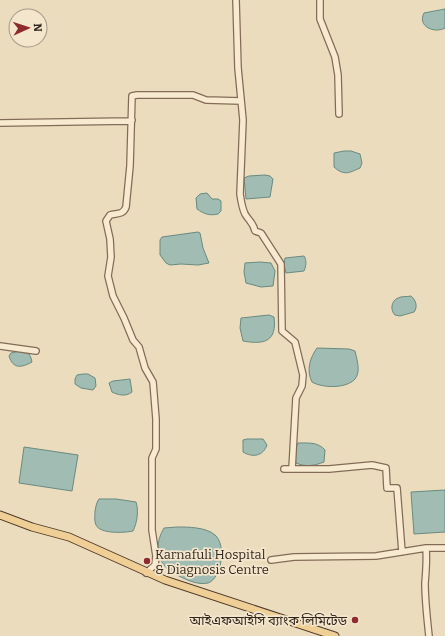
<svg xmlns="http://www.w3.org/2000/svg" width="445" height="636" viewBox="0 0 445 636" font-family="Bitter,'Noto Sans Bengali',serif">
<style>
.water{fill:#a1bdb3;stroke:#698a80}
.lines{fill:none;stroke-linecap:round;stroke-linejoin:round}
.minor-casing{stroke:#836c57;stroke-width:8}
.major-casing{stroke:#503b2c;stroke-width:9}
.minor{stroke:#f7ead0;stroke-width:5.5}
.major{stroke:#efcf95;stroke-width:7}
.poi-dot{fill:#8f2a2f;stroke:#f3e6cd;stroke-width:1.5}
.labels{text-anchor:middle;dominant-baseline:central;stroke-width:3.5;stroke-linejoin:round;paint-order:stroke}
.poi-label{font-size:13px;fill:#32261c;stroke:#f3e6cd;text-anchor:start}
</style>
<rect width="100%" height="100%" fill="#ebdcbe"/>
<path class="water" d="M445,9V28C434,34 417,26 424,13Z
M344,151H351L360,154L362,163L360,168C349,173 344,176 334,167V153Z
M265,175L270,176L273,179L270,197L246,199L244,178L249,176Z
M207,193L212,199H218L221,201V211L218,214C210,216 204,214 197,209L196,198L200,194Z
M198,232L200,233L203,248L209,263L198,265L181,264L170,265L166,263L160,255V240L162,237Z
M304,256C307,260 306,267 304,271L286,273L284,265L285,258Z
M260,262L271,263L275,271L273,286L261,287L246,283L244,272L245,263Z
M411,296C416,300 418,307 414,312L400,316L395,315C390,310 391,301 398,298C401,296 407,297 411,296Z
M269,315L274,317C277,341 265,345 243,341L240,328L241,318Z
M317,348L349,349L355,351C357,360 361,372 355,379C346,389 322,388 312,382C306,370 310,358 317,348Z
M19,351L29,354L31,358L32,362C21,368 13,369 9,356L11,353Z
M83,374H88L95,378L96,386L93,390L81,388L75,384V379L77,375Z
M130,379L132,392C126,397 118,395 112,392L109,383L113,381Z
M247,439H263L267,445C263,456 253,458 243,452V440Z
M298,443C309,443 318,442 325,450L324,462C314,466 305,467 296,463L294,452Z
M24,447L78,455L72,491L19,483Z
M445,490V532L414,534L411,492Z
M99,499H116L136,502C139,511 137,523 133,531C124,533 100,534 96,525C94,521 95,515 95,511C96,507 96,503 99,499Z
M177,527C188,527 206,527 215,535C227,545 221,579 208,583C199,585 189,581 181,577C175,574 168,571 164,565C155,553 157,540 164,528Z"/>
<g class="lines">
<defs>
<path id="minor" d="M236,0L238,68L243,120L240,194C241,201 242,208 245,214C249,221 253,222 255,231L261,233L281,264L282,331L295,342L303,375L302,386L296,398L292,469
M320,0V19L335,57L338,75L339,114
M0,123L129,121L132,120
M0,346L36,351
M284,469H329L372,465L386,468L387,488H397L402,552
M271,560L294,557L376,556L426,548
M146,573L155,565L156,556L152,530V458L156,449V419L153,382L145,368L139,347L133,340L124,318L113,296L108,276L111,257L110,239L106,221L110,215C117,213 123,215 126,207L130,166L132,96L137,95H193L206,100L241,101
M429,636C427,618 425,600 425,583C426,571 427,561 426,548H445"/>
<path id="major" d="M0,515L32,527L69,537L165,580L335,636"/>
</defs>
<use href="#minor" class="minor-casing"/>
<use href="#major" class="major-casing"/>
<use href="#minor" class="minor"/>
<use href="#major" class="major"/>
</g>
<g class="poi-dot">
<circle cx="147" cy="561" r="4"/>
<circle cx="355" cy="620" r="4"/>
</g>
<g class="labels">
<g class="poi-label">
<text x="155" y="554">Karnafuli Hospital<tspan x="155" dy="15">&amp; Diagnosis Centre</tspan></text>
<text x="347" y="620" text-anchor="end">আইএফআইসি ব্যাংক লিমিটেড</text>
</g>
</g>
<g transform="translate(28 28) rotate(87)"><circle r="19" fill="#f3e6cd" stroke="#a69986"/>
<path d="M0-3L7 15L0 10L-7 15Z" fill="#8f2a2f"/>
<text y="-6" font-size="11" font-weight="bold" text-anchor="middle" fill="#32261c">N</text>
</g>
</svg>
